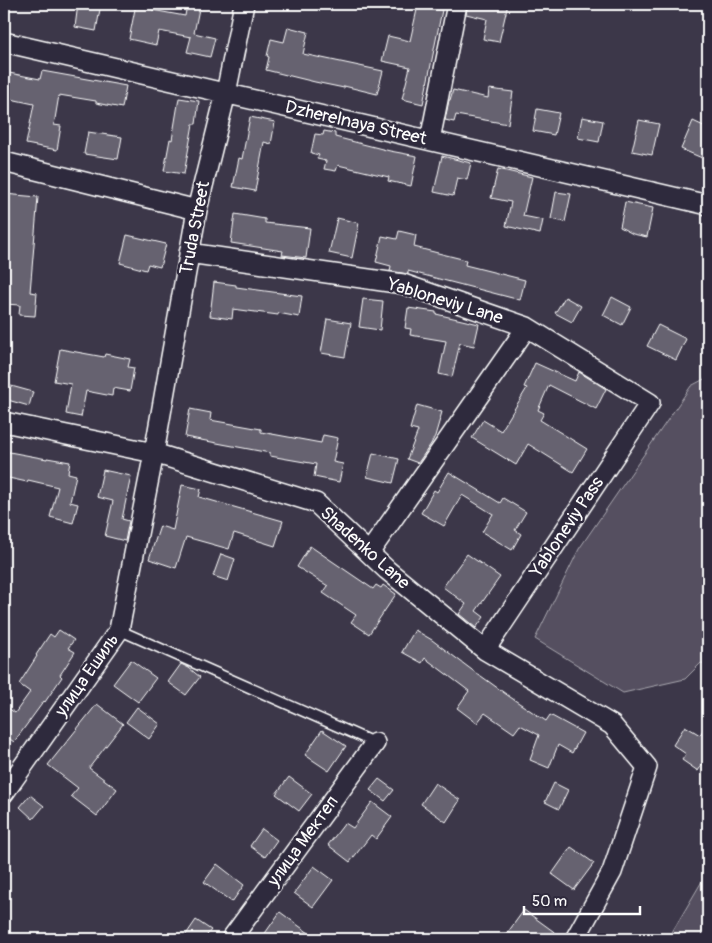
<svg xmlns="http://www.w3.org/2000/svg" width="712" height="943" viewBox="0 0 712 943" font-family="Pangolin,sans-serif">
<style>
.green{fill:#555060;stroke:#aaa8b0}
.building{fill:#666270;stroke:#fff}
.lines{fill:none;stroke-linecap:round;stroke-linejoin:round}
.service-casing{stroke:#fff;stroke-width:12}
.minor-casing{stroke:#fff;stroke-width:22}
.service{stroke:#2f2a3d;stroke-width:9}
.minor{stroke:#2f2a3d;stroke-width:19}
.labels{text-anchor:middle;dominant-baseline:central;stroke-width:4.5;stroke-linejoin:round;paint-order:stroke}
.street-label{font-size:18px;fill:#fff;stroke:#2f2a3d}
</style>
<rect width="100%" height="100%" fill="#3c3749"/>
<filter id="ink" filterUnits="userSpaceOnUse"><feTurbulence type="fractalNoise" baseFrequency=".02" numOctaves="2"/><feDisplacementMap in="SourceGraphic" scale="10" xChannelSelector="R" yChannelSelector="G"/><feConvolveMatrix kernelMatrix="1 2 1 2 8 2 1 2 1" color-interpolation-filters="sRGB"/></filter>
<g filter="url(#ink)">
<path class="green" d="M708,377V664L701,663L685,679L623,693L535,639L579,549L691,386Z
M708,871V939H668Z"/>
<path class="building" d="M78,4H101L96,31L75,27Z
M136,4H153L152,10L185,16L187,4H200L194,33L215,38L210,57L187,52L191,37L159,31L156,45L129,39Z
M468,4H508L499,42L483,39L487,19L466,14Z
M418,5L442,10L423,104L402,99L410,67L382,61L388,36L410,41Z
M288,27L308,32L303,54L383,71L377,94L344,86V88L315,82L266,70L269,57L267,56L271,39L284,42Z
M42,71L126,86L122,108L96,103V101L59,95L54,125L61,126L57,150L26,144L34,104L6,98L8,89L4,88V72L40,79Z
M489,89L513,92L508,124L456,115L454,122L445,120L449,100H450L453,90L488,98Z
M179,98L199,101L196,124H193L184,174L164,171L170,139L172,140Z
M537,109L559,113L554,135L533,131Z
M250,117L275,122L271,144L264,142L255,191L233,187L239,158L242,159Z
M582,117L603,121L599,142L578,138Z
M639,120L659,124L652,155L632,151Z
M693,121L708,128V143L702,158L681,149Z
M324,131L335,133V137L390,151L417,156L411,186L388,181L389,177L338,165L336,171L324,169L326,161L317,159L319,155L311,153L315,134L323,135Z
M88,132L122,137L118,159L84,154Z
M442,156L471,163L467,180L457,178L453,196L434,192Z
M498,169L532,177L523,216L543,220L540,234L506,226L511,202L491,198Z
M556,192L571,194L565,222L551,219Z
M4,194L38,197L30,292L37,293L35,316L19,315L20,305L4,304Z
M625,202L653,208L647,237L633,234L620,227Z
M235,214L265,219V223L310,228L306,258L282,255L283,251L231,243Z
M337,218L359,223L352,258L329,253Z
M399,231L416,235L414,247L466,260L465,265L525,280L520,300L408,271V274L390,271L391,266L376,262L382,236L397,239Z
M127,235L166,244L160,267L148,264L146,270L120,263Z
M214,282L236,285V287L302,296L299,317L278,313V315L233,309L232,319L210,316Z
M565,297L581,306L572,322L555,313Z
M612,297L631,307L622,325L603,315Z
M363,299L383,301L380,330L359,327Z
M408,308L436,312V314L479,324L474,346L460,343L452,377L439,374L446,341L410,335L411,329L405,328Z
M327,319L351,323L345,357L321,353Z
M658,325L686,339L676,360L647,346Z
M60,349L104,357L105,354L130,359L128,367L134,368L130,391L113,388L112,396L86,391L81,417L66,414L71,384L54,381Z
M535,363L575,381L579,372L606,389L596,409L549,385L538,410L544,413L540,420L587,449L573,472L528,444L516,465L472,438L483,420L501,431L527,388L524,387Z
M4,384L33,392L29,406L4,399Z
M417,405L442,412L435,436L431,444L418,463L407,459L418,431L410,429Z
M190,409L211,413L210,420L261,429V432L321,443L323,435L338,438L333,462L343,464L339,482L314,477L316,464L270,456V453L185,437Z
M4,451L47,459V458L70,462L68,473L76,475L70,502L78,504L73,523L50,517L58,487L28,480L27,482L4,477Z
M373,453L399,459L393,483L367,477Z
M103,470L131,476L122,519L129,521L125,541L105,536L113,501L97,497Z
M449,472L500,503L503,498L526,512L515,530L521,534L512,550L482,532L493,514L462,495L444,526L421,513L434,490L437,492Z
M182,485L201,489L199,497L283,521L275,546L234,533L229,549L186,537L176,568L149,559L160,526L173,530Z
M310,546L373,589L376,585L381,588L383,585L396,594L369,634L351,622L356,615L323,593L328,586L297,567Z
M221,554L235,559L228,581L213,576Z
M467,554L500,577L476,611L484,617L476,628L459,614L466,604L443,587Z
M59,630L74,640L68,648L75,652L60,675L62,677L45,702L44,701L14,742L4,735V705L15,713L30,692L19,684L37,656L36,655L50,634L54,637Z
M415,630L432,640L480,676H481L510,697L546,721L550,715L583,733L572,753L558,745L549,768L530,760L539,735L520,725L514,733L485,713L477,723L457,708L469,691L425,658L422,663L402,652Z
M131,660L156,678L138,702L113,684Z
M181,664L189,668L200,677L186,695L168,682Z
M97,704L123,724L89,768L117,789L97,816L71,796L78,788L48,765Z
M137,707L160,724L149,739L126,722Z
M708,722V756L698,771L682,760L686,754L673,745L685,726L700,735Z
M322,730L346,746L329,771L305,755Z
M289,777L312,794L299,811L276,794Z
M379,779L394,790L385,801L370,790Z
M435,783L460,800L446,822L421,804Z
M554,783L568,790L559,809L545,802Z
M30,795L44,806L33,819L20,807Z
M372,802L392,817L376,839L371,835L350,862L328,845L345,823L353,828Z
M262,829L277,840L265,857L250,846Z
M571,847L594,863L574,890L552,874Z
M217,864L244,885L232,902L204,882Z
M314,866L333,880L313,907L294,893Z
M524,910L564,939H503Z
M280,912L299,926L309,933H304L299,939H261Z
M196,920L211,930L204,939H183Z"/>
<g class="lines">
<defs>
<path id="service" d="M119,630L375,743"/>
<path id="minor" d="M4,42L708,205
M430,140L457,4
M4,162L197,210
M189,253L403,284L527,327L650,403L485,650
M4,422L154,453L316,503L387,570L485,650L612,725L647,767L612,872L575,939
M369,553L527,327
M4,793L119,630L154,453L197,210L226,93L244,4
M231,939L375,743"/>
</defs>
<use href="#service" class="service-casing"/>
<use href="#minor" class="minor-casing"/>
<use href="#service" class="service"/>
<use href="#minor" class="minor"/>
</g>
</g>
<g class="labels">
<g class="street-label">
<text transform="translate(356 123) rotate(13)">Dzherelnaya Street</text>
<text transform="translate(195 228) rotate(-79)">Truda Street</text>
<text transform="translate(445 301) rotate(17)">Yabloneviy Lane</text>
<text transform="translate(567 527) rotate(-56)">Yabloneviy Pass</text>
<text transform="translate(365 548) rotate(42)">Shadenko Lane</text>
<text transform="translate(87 675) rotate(-55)">улица Ешиль</text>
<text transform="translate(303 841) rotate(-54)">улица Мектеп</text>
</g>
</g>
<rect width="712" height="943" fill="none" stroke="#2f2a3d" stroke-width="20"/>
<rect x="10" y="10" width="692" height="923" fill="none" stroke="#fff" stroke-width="2" filter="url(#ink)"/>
<path d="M524 906v8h116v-8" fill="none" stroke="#ffffff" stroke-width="2.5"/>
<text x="532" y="906" font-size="15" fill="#ffffff" stroke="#2f2a3d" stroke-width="4" paint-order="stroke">50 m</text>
</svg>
